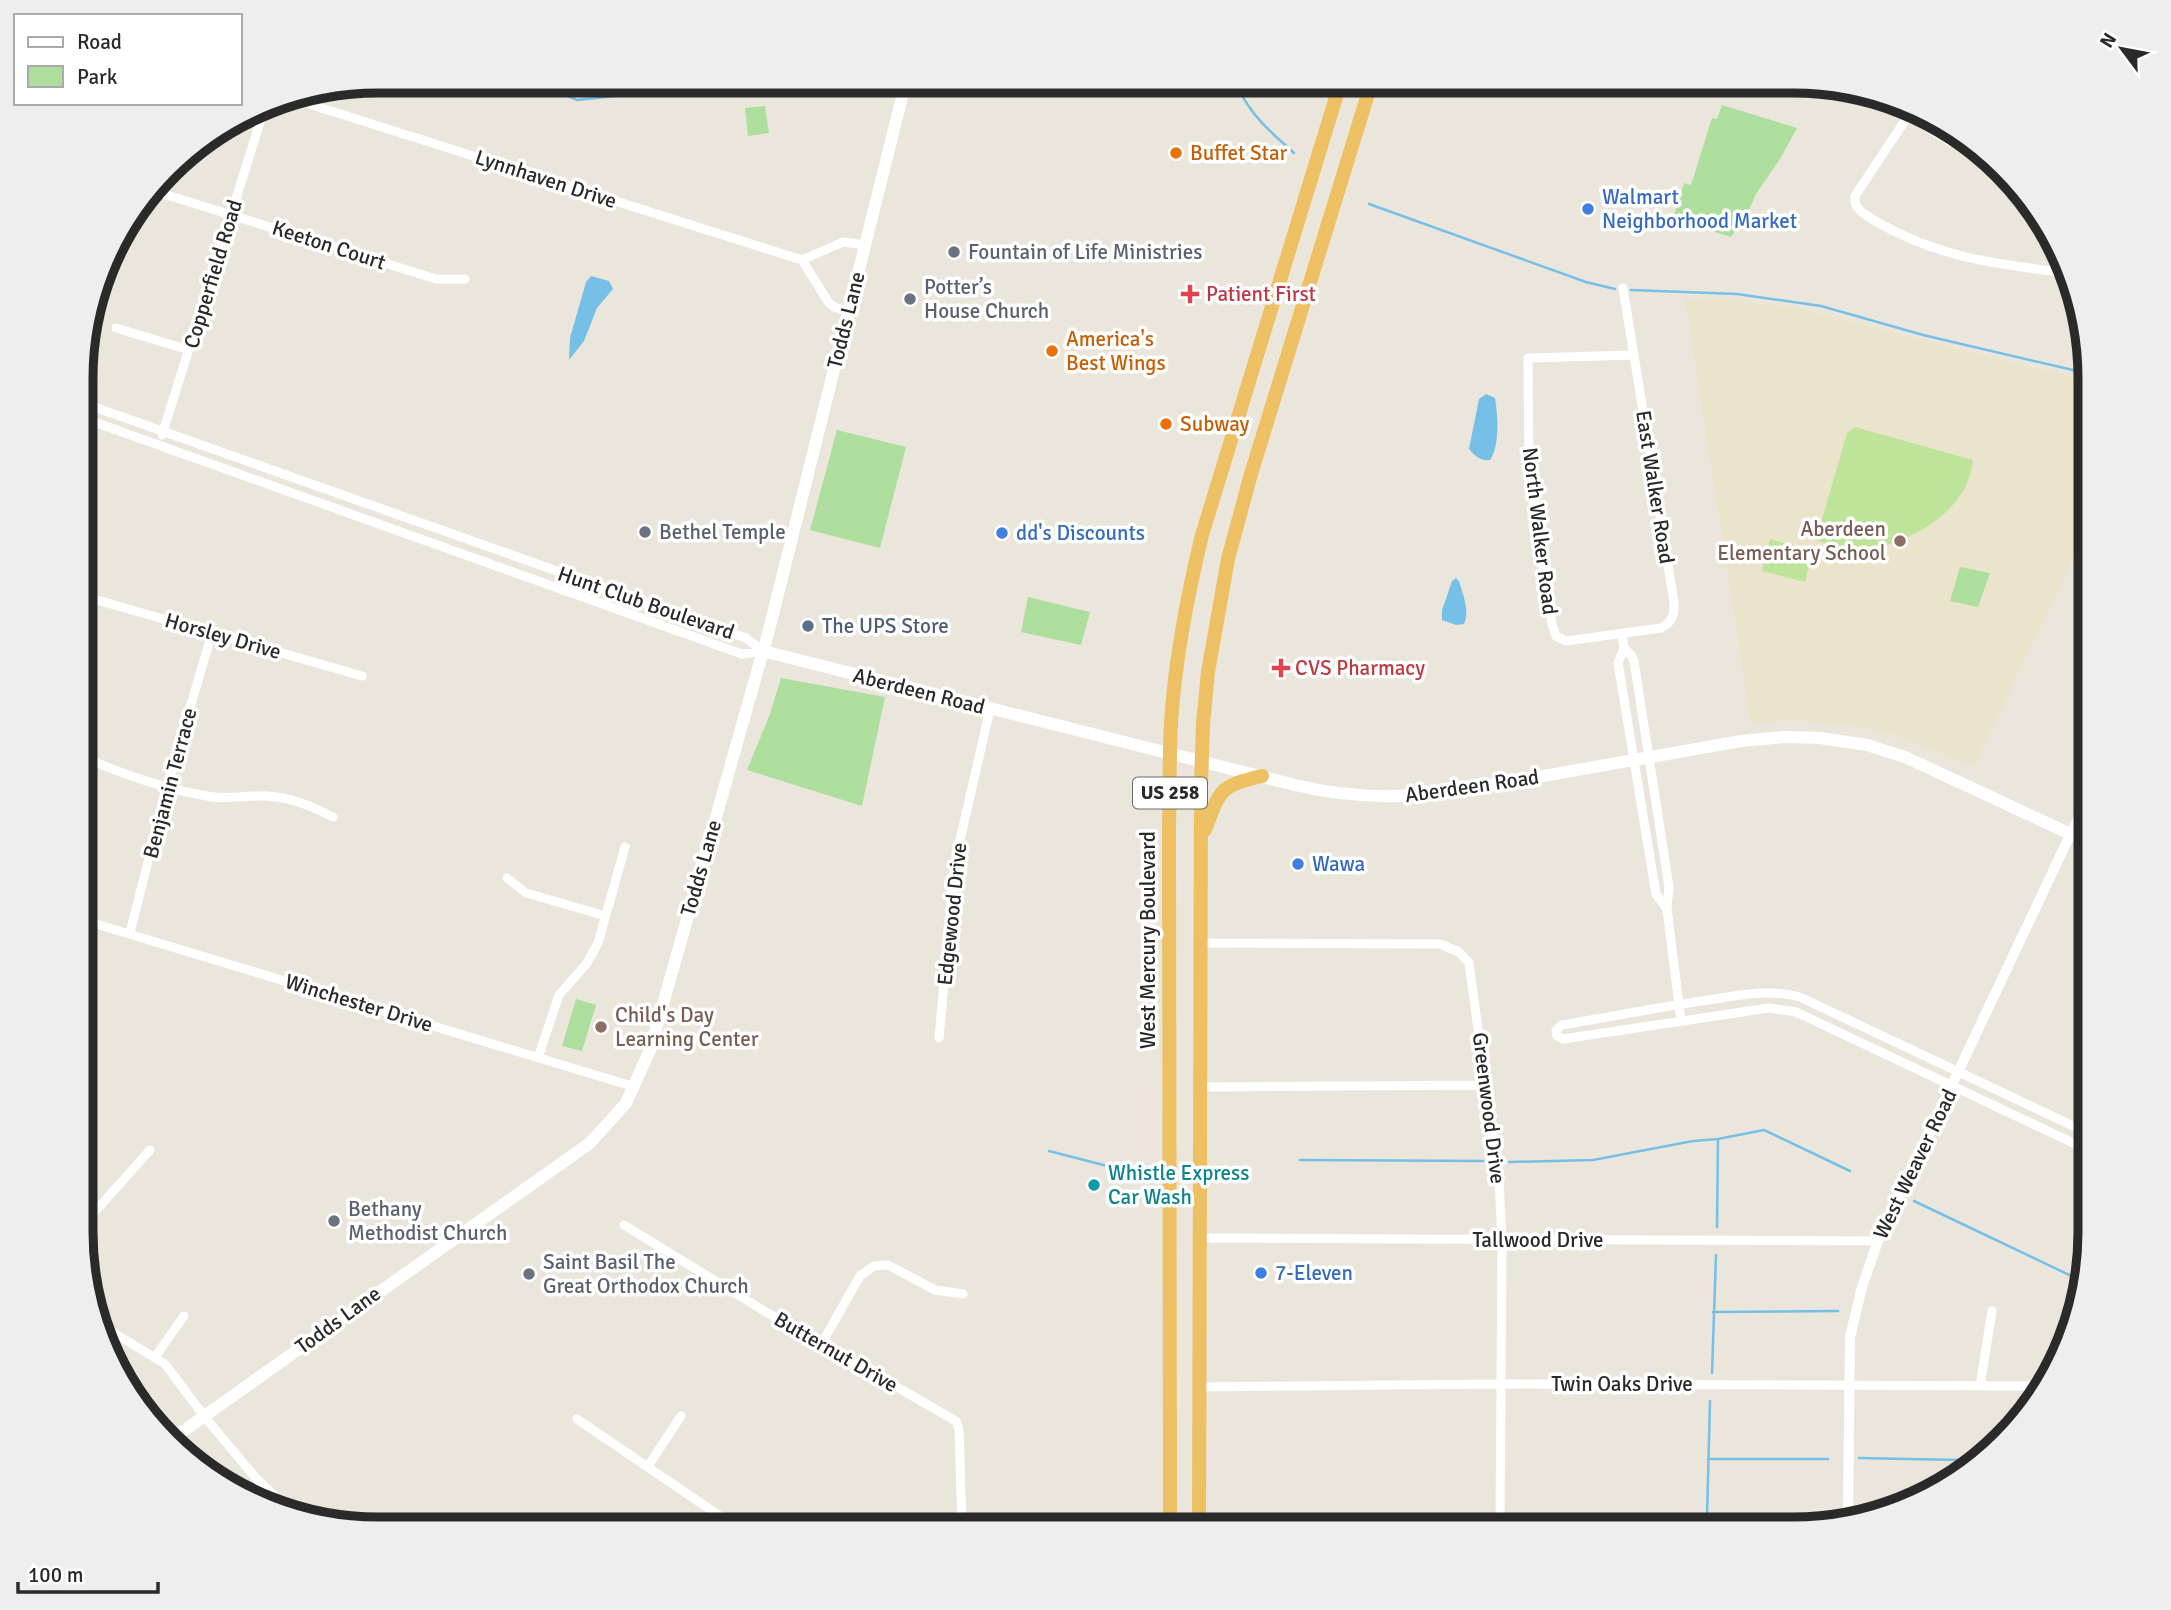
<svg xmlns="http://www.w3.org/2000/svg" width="2171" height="1610" viewBox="0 0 2171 1610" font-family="Signika,sans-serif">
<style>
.education{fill:#ebe4cd}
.green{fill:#adde9d}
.pitch{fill:#bee499}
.water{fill:#76bfe6}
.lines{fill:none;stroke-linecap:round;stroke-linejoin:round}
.stream{stroke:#76bfe6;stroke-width:2.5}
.minor{stroke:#fff;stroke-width:9}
.tertiary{stroke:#fff;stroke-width:10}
.secondary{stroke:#fff;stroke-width:12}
.trunk{stroke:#ecc063;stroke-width:14}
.food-dot{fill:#e8710a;stroke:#fff;stroke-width:2.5}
.shop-dot{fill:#3f7fe0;stroke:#fff;stroke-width:2.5}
.worship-dot{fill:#6b7280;stroke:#fff;stroke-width:2.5}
.health-dot{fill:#e0444e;stroke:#fff;stroke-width:2.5}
.education-dot{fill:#8d6e63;stroke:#fff;stroke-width:2.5}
.service-dot{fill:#5c6f8a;stroke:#fff;stroke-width:2.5}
.culture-dot{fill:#0f9aa8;stroke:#fff;stroke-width:2.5}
.labels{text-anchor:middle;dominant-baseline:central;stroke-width:7;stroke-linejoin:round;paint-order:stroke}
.shield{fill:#fff;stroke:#6a6a6a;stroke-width:2}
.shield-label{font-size:19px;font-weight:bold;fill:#2a2a2a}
.food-label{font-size:21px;fill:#c56008;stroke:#fff;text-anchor:start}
.street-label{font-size:21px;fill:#2a2a2a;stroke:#fff}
.shop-label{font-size:21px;fill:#366cbe;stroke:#fff;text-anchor:start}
.worship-label{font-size:21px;fill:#5b616d;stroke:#fff;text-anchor:start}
.health-label{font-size:21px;fill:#be3a42;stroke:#fff;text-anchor:start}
.education-label{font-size:21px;fill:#785e54;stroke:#fff;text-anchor:end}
.service-label{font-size:21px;fill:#4e5e75;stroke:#fff;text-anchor:start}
.culture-label{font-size:21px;fill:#0d838f;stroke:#fff;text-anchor:start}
.rim{fill:none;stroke:#2a2a2a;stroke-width:9}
</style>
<rect width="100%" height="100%" fill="#ebe6dc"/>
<path class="education" d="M1685,298L1727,299L1795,307L2038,369L2090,380V512L2068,570L1973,768L1927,747L1891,734L1851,725L1797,720L1751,723Z"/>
<path class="green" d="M1722,105L1797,128L1780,159L1756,194L1749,210L1731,237L1673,219L1684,183L1691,185L1712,118L1717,119Z
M765,106L769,133L748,136L745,108Z
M837,430L906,447L880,548L810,530Z
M1960,567L1990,573L1978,607L1950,601Z
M1028,597L1090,612L1081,645L1021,632Z
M781,678L885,697L862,806L747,770L770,714Z
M576,999L596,1005L582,1051L562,1046Z"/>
<path class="pitch" d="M1855,427L1973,460C1972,466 1971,474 1968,481C1952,522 1890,554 1847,549C1837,547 1826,543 1816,540L1847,433Z
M1770,539L1813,551L1805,582L1762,571Z"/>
<path class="water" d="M591,276L609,281L613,289L597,308L584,341L569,360L570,338L586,282Z
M1486,394L1495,398C1498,416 1500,445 1490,460C1480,461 1475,456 1469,449L1479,399Z
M1456,578L1459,581C1463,594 1470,612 1464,624L1456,625L1442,620V610L1452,581Z"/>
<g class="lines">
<path class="stream" d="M984,81L1024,84L1056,81
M1229,81C1240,89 1242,97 1250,108C1261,125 1279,139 1294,153
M735,83L758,81
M563,86L568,96L577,100L722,85
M1369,204L1586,282L1615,289
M1631,290L1737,294L1821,306L1923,335L2090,374
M1049,1151L1115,1168L1144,1170
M1300,1160L1483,1161
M1509,1162L1593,1160L1693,1141L1718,1139L1764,1130L1850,1171
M1914,1201L2084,1282
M1717,1227L1718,1139
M1713,1312L1838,1311
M1712,1373L1716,1255
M1859,1458L1959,1460
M1708,1459H1828
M1707,1518L1710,1401"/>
<path class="minor" d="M290,98L802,260L843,242L865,245
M1914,107L1855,196C1853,210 1866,215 1877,222C1939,258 1997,264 2067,273
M1908,115L1950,142L1984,153
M154,191L436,279H465
M802,260L829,303L834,307L849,312
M1623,288L1674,602C1675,613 1672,623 1661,628L1566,641L1556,636L1552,624L1529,476L1528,358L1633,355
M116,328L189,350
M83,403L746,638L763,651
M83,418L742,654L763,651
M162,435L266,103
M83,596L362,676
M1622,634L1624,648L1618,663L1656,894L1667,909
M1624,648L1631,655L1634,661L1669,887L1667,909L1681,1021
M83,757C122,774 165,789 207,796C226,800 247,795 266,796C291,797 311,806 333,817
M507,878L526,893L606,916
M83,920L635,1087
M130,933L167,786L212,633
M1200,943L1440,944L1459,952L1469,963L1499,1182L1502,1240L1500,1529
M939,1038L955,862L990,709
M538,1058L559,995L587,963L598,943L625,847
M1199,1087L1486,1085
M2090,1134L1800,997C1767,988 1735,996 1702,1001C1655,1008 1609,1017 1562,1025L1556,1030L1557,1036L1563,1039L1769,1008L1796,1012L2090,1151
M83,1225L150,1150
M624,1225L766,1312L956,1421L959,1430L962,1529
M1199,1238L1878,1241
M101,1325L165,1364L204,1416L255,1477L295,1516
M822,1343L860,1276L874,1266L888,1265L935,1290L963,1294
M155,1357L184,1316
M1980,1386L1992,1311
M1199,1387L1501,1384L2044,1386
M577,1419L739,1529
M648,1466L681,1416
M456,1529L487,1520"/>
<path class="tertiary" d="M1848,1517L1850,1337L1862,1287L1878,1241L2090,793"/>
<path class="secondary" d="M763,651L1295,785C1348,798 1399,799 1453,792L1741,741L1784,737L1820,738L1867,745L1905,757L2090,843
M172,1439L590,1143L626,1103L650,1050L769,630L906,81"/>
<path class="trunk" d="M1205,830C1220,790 1219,786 1262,776
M1170,1529L1169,826C1170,792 1169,757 1171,723C1175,660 1187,597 1202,535L1341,81
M1199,1529L1201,785L1203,724L1208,672L1228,559L1251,474L1372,81"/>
</g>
<g class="food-dot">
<circle cx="1176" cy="153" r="7"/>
<circle cx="1052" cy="351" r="7"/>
<circle cx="1166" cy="424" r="7"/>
</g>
<g class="shop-dot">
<circle cx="1588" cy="209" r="7"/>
<circle cx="1002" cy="533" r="7"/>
<circle cx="1298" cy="864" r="7"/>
<circle cx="1261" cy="1273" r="7"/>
</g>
<g class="worship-dot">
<circle cx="954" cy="252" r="7"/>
<circle cx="910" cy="299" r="7"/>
<circle cx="645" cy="532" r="7"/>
<circle cx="334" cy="1221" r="7"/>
<circle cx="529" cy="1274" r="7"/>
</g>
<g class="health-dot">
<path d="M1186.5 283.5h7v7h7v7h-7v7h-7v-7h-7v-7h7z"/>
<path d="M1277.5 657.5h7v7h7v7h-7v7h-7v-7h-7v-7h7z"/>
</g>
<g class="education-dot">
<circle cx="1900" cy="541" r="7"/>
<circle cx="601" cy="1027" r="7"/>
</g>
<circle class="service-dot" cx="808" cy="626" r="7"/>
<circle class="culture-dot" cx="1094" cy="1185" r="7"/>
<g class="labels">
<rect class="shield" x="1133" y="777.5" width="74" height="31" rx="5"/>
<g class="shield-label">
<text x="1170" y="793">US 258</text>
</g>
<g class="food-label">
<text x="1190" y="153">Buffet Star</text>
<text x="1066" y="339">America's<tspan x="1066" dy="24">Best Wings</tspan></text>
<text x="1180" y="424">Subway</text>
</g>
<g class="street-label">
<text transform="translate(546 179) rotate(18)">Lynnhaven Drive</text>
<text transform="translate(329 245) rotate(18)">Keeton Court</text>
<text transform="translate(213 274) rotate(-73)">Copperfield Road</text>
<text transform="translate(846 320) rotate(-76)">Todds Lane</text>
<text transform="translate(1655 487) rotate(81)">East Walker Road</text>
<text transform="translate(1540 531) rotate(83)">North Walker Road</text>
<text transform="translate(646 603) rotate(19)">Hunt Club Boulevard</text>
<text transform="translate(223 636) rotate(16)">Horsley Drive</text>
<text transform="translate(919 691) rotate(14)">Aberdeen Road</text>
<text transform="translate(170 783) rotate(-75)">Benjamin Terrace</text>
<text transform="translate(1472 786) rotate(-8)">Aberdeen Road</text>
<text transform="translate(701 868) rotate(-74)">Todds Lane</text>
<text transform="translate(952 914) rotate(-84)">Edgewood Drive</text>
<text transform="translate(1148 940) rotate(-90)">West Mercury Boulevard</text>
<text transform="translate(359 1003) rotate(17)">Winchester Drive</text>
<text transform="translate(1489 1108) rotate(83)">Greenwood Drive</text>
<text transform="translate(1915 1164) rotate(-64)">West Weaver Road</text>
<text x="1538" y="1240">Tallwood Drive</text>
<text transform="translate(338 1320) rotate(-36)">Todds Lane</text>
<text transform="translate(836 1352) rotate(30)">Butternut Drive</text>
<text x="1622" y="1384">Twin Oaks Drive</text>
</g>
<g class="shop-label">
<text x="1602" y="197">Walmart<tspan x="1602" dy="24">Neighborhood Market</tspan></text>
<text x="1016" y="533">dd's Discounts</text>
<text x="1312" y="864">Wawa</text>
<text x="1275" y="1273">7-Eleven</text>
</g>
<g class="worship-label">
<text x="968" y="252">Fountain of Life Ministries</text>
<text x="924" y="287">Potter’s<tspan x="924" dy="24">House Church</tspan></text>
<text x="659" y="532">Bethel Temple</text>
<text x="348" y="1209">Bethany<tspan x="348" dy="24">Methodist Church</tspan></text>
<text x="543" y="1262">Saint Basil The<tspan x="543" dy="24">Great Orthodox Church</tspan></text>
</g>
<g class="health-label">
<text x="1206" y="294">Patient First</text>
<text x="1295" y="668">CVS Pharmacy</text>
</g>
<g class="education-label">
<text x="1886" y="529">Aberdeen<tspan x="1886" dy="24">Elementary School</tspan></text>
<text x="615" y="1015" text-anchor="start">Child's Day<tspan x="615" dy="24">Learning Center</tspan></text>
</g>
<g class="service-label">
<text x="822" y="626">The UPS Store</text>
</g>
<g class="culture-label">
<text x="1108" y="1173">Whistle Express<tspan x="1108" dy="24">Car Wash</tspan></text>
</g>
</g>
<path d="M0 0H2171V1610H0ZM378 93H1793A285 285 0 0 1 2078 378V1232A285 285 0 0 1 1793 1517H378A285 285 0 0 1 93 1232V378A285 285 0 0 1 378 93Z" fill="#eee" fill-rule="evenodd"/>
<path class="rim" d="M378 93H1793A285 285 0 0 1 2078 378V1232A285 285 0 0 1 1793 1517H378A285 285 0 0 1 93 1232V378A285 285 0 0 1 378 93Z"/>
<rect x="14" y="14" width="228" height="91" fill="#ffffff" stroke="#aaaaaa" stroke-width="2"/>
<rect x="28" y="37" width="35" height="10" fill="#ffffff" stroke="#aaaaaa" stroke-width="2"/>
<text x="77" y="49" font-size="21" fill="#2a2a2a">Road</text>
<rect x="28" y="66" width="35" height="21" fill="#adde9d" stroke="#aaaaaa" stroke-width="2"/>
<text x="77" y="84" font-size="21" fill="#2a2a2a">Park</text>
<g transform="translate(2122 49) rotate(302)" stroke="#ffffff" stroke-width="5" paint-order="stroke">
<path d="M0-5L12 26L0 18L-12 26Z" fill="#2a2a2a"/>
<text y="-10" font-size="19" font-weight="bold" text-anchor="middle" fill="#2a2a2a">N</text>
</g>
<path d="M18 1582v10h140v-10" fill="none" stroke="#2a2a2a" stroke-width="3.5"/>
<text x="28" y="1582" font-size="21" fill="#2a2a2a" stroke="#ffffff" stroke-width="5" paint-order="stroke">100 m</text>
</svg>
